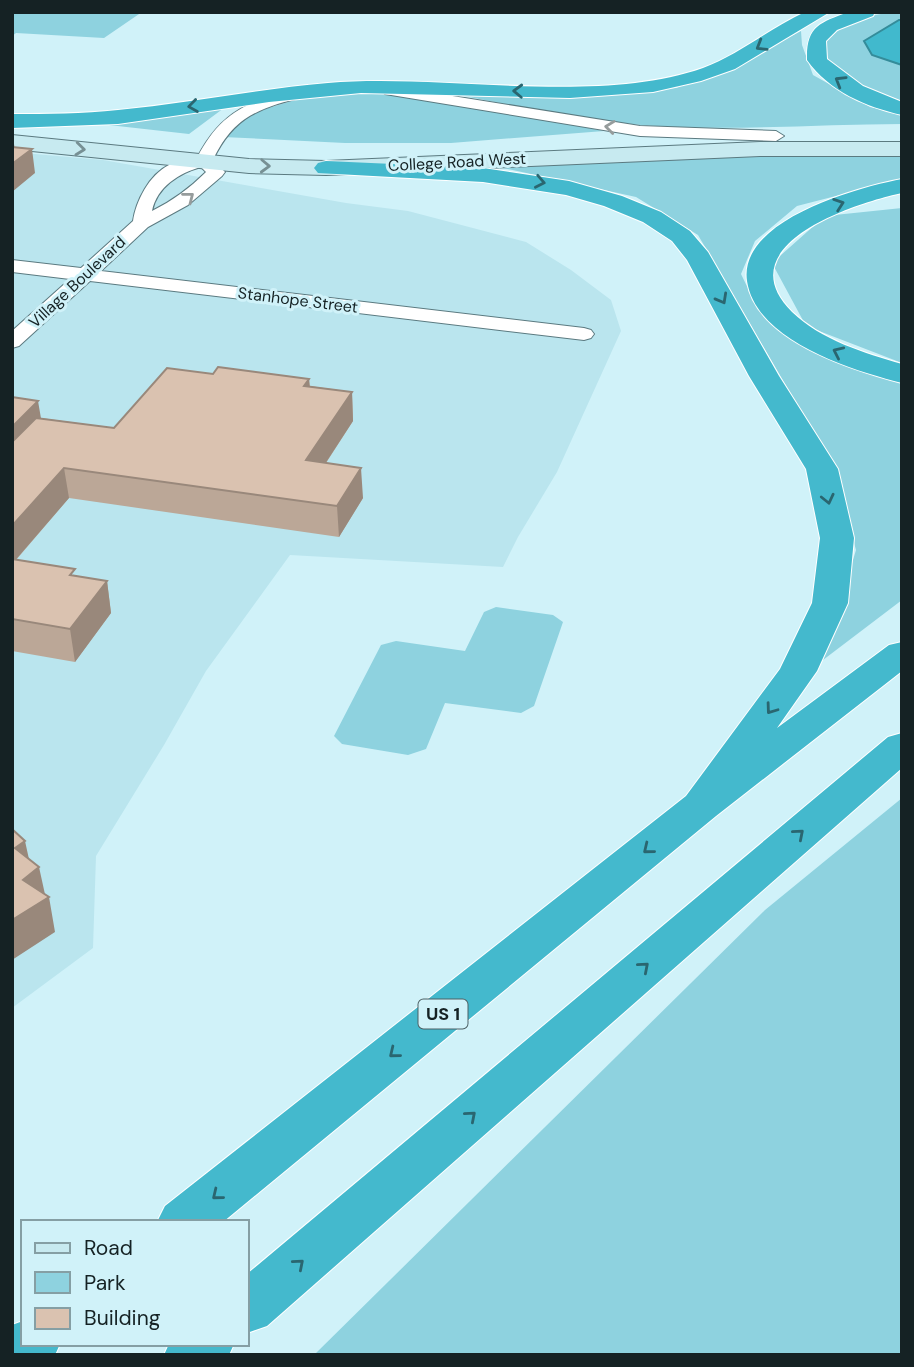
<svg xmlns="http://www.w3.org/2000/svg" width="914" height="1367" viewBox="0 0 914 1367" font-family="'DM Sans',sans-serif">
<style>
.built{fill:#bae5ee}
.green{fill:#8ed2df}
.water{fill:#41b9cd;stroke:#348c9a;stroke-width:2}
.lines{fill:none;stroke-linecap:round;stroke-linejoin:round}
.street-casing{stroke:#5b7a80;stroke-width:2}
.secondary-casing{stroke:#5b7a80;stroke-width:2}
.highway-casing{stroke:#fff;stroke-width:2}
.street{fill:#fff;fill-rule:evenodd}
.secondary{fill:#c7eaf0;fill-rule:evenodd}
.highway{fill:#44b9cd;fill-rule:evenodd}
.wall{fill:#bba797}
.shaded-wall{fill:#99887b}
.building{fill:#dac2b0;stroke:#99887b;stroke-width:2}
.oneway{stroke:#2a6670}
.oneway2{stroke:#969c9c}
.oneway3{stroke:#779094}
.labels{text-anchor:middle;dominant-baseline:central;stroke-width:6;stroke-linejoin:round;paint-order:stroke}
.far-street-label{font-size:16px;fill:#152224;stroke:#d0f2f9}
.shield{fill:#d0f2f9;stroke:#4d6064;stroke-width:2}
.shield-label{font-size:18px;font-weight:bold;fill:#152224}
</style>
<rect width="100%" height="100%" fill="#d0f2f9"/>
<path class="built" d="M12,152L103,160L346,203L408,211L526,242L571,270L611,300L621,331L557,472L518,537L503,567L290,555L206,671L164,745L96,856L93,948L12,1008Z"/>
<path class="green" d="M12,12H142L104,38L16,33L12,36Z
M891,12H902V20L865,41L872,55L902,65V101L860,85L833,69L822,45L850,20Z
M801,31L802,45L813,75L870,107L902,114V124C815,124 728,132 641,125C573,119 504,103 436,91L577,95L676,88L745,60Z
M372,92L428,97L604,131L451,143H345L223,137L252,113L308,96Z
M228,105L189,134L82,122Z
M799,151L902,157V179L797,206L755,241L741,274L756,305L795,340L902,378V600L823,660L856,550L833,466L698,235L636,197L503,168Z
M902,208V363L806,326L772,263L825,216Z
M496,607L553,615L563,622L534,706L521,713L445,703L426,749L408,755L342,744L334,736L381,645L396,641L465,651L484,612Z
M902,798V1355H314L765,910Z"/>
<path class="water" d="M899,20H902V65L872,55L864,41Z"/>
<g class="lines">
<defs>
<path id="street" d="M390,86L640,126L776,131L784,136L776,141L640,136L385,94L382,91L385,88Z
M301,88L306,90L309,93L306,96C261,108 234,115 213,160L225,172L222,176L188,205L148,227L101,271L584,328L591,330L594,334L591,338L584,340L90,281L19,346L12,348V331L70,279L12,272V260L81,268L133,221C136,201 149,175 169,165C177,161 189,160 197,158C222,109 251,101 301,88ZM201,167L206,172C190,188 172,201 152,211C157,187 179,173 201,167Z"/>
<path id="secondary" d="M12,135L249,159L326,161L760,142H902V156H760L326,175L249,173L12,149Z"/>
<path id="highway" d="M805,12H830L735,69L701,81L653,92L570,98L361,93L269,102L118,124L12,128V114C47,114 83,114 118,110C188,103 258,89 328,83C444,73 594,106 703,68C739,55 770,28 805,12Z
M848,12H875L873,16L837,30L826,41L827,59L863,86L902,102V115C866,107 829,91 807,60C806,26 820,23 848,12Z
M326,161L483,168L569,181L622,196L661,212L690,231L708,252L779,376L838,469L854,538L848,603L817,671L777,728L889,645L902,642V671L716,816L223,1222H157L165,1206L686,796L780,669L812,603L820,538L806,469L749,376L687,260L672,241L643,222L604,206L566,195L483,182L318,173L314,168L318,163Z
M902,179V193C855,203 725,245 792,312C821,340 864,353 902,364V383C852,370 756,341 747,281C738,220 859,187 902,179Z
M902,733V768L267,1326L247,1333V1274L888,737Z
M23,1321V1344H60L55,1355H12V1325Z
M169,1344H234L229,1355H164Z"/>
</defs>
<use href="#street" class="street-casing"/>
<use href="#secondary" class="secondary-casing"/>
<use href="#highway" class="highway-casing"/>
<use href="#street" class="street"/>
<use href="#secondary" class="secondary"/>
<use href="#highway" class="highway"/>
</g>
<path class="wall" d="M213,374L309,379L310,386L352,392L353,421L326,463L363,498L339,537L69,498L16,560L76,576L107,581L111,613L75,662L12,651V397L41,418L114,428Z"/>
<path class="shaded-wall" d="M14,144L17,161L32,149L35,173L12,192V145Z
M309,379L311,408L304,386Z
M352,392L353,421L308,490L306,460Z
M38,401L43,430L12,463V427Z
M64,468L69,498L12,564V526Z
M361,468L363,498L339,537L337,506Z
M107,581L111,613L75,662L70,629Z
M25,841L32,873L39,867L46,899L49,897L55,932L12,960V920L15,848Z"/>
<path class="building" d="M12,147L32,149L12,164Z
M218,367L309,379L304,386L352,392L306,460L361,468L337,506L64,468L12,526V442L36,418L114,428L167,368L213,374Z
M12,397L38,401L12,427Z
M12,559L75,569L70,575L107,581L70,629L12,619Z
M12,829L25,841L15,848L39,867L23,880L49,897L12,920Z"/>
<defs><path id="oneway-chevron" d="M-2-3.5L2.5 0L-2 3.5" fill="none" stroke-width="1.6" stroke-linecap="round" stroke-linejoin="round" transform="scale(1.75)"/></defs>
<g class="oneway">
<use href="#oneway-chevron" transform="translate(761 46) rotate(149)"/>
<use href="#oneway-chevron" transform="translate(840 81) rotate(-149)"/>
<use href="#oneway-chevron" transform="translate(518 91) rotate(-178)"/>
<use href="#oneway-chevron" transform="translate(193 106) rotate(172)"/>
<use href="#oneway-chevron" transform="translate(540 182) rotate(11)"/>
<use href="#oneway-chevron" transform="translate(839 204) rotate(-19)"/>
<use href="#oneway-chevron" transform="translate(722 299) rotate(61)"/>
<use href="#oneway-chevron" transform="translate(838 352) rotate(-155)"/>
<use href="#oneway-chevron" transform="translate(828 499) rotate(77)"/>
<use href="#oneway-chevron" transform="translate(771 709) rotate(126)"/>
<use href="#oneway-chevron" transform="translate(799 834) rotate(-41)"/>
<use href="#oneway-chevron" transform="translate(648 849) rotate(141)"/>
<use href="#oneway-chevron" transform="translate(644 967) rotate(-41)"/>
<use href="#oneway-chevron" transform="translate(394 1053) rotate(141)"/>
<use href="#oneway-chevron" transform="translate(471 1116) rotate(-41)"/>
<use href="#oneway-chevron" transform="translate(217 1195) rotate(141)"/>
<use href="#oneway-chevron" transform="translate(299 1264) rotate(-41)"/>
</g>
<g class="oneway2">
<use href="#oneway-chevron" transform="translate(610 127) rotate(-173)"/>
<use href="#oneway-chevron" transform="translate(189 197) rotate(-38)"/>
</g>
<g class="oneway3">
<use href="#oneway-chevron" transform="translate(80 149) rotate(6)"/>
<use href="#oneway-chevron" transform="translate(265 166) rotate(2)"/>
</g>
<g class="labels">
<g class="far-street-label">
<text transform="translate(457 162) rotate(-3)">College Road West</text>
<text transform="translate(77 282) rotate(-43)">Village Boulevard</text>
<text transform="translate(298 300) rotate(7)">Stanhope Street</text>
</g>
<rect class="shield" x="418.5" y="999.5" width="49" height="29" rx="5"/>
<g class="shield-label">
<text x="443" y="1014">US 1</text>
</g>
</g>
<rect width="914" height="1367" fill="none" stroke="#152224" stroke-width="28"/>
<rect x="21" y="1220" width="228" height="126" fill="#d0f2f9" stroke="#859fa4" stroke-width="2"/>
<rect x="35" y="1243" width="35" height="10" fill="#c7eaf0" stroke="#859fa4" stroke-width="2"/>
<text x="84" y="1255" font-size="21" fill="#152224">Road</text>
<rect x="35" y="1272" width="35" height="21" fill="#8ed2df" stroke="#859fa4" stroke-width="2"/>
<text x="84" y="1290" font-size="21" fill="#152224">Park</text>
<rect x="35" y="1308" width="35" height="21" fill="#dac2b0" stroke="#859fa4" stroke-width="2"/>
<text x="84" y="1325" font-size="21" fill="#152224">Building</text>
</svg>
